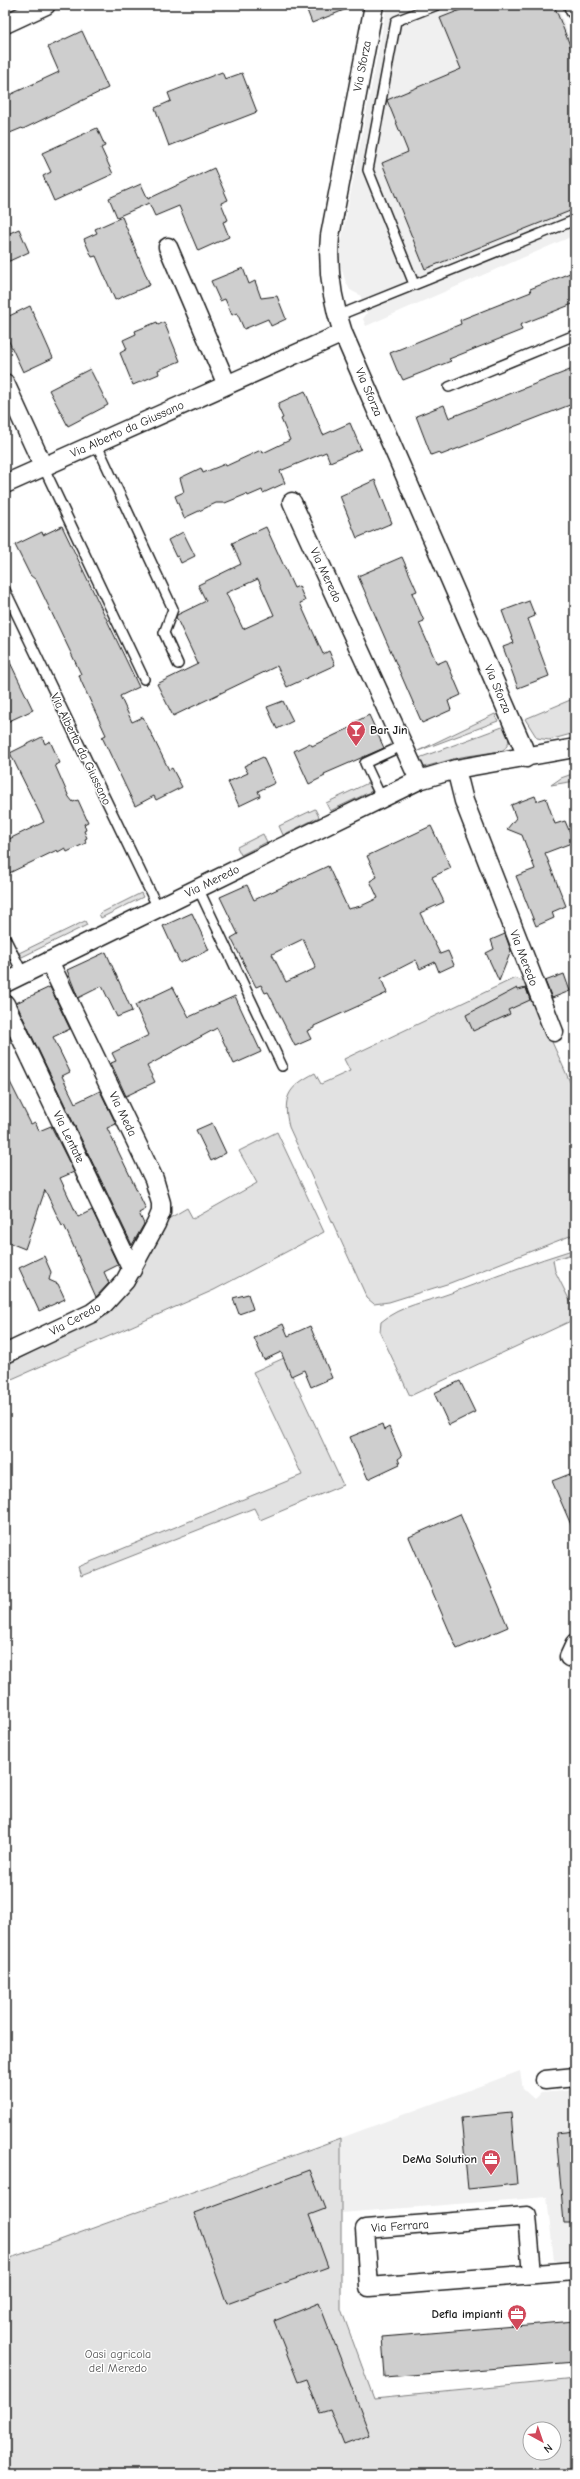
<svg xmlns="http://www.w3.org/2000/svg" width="580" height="2479" viewBox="0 0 580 2479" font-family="'Comic Neue',sans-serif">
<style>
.built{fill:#f0f0f0}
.green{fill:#e2e2e2;stroke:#7f7f7f;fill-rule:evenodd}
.building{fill:#cecece;stroke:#1c1c1c;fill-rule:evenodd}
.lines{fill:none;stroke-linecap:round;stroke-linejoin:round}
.service-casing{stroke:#1c1c1c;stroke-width:12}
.minor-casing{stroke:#1c1c1c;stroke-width:21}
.service{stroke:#fff;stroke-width:9}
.minor{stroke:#fff;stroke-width:18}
.labels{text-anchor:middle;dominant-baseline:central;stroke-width:3;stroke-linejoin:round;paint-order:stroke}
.street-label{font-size:12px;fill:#1c1c1c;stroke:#fff}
.poi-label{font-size:12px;font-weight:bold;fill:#1c1c1c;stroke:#fff;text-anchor:end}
.park-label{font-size:12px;fill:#575757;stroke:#fff}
</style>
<rect width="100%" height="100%" fill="#fff"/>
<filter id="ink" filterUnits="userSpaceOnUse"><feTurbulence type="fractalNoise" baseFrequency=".025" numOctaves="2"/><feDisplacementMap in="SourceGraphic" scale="8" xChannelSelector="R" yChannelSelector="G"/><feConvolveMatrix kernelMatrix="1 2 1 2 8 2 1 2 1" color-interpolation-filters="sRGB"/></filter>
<g filter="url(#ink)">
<path class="built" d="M387,5H557L575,52V235L366,326L363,319L367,313L360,295L350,290L345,280L340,263V248Z
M520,2071L523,2089L534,2099L540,2093L575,2090V2260L554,2261L547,2197L341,2213V2138Z"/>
<path class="green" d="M575,698V733L549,740L537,738L525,719Z
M495,714L498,721L418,751Z
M505,726C509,736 512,745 501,751L461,757L424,767L419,758Z
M575,773V781L551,785L561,778Z
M368,783L372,791L330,811L326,803Z
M315,809L319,817L283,835L279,826Z
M263,834L267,842L241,855L237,847Z
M141,893L143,897L101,918L99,914Z
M85,921L87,925L22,957L19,953Z
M515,978L525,982L575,1093V1234L450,1283L389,1302L374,1304L367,1298L289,1127C282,1097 288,1087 315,1073L321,1084L350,1071L344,1059Z
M277,1132L324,1232L214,1290L5,1382V1366L76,1329L163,1222L187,1208L193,1219L257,1183L239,1151Z
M575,1249V1253L553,1260L555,1271L575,1311V1319L410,1396L380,1332L381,1322C401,1305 427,1302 451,1293C493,1278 532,1262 575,1249Z
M284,1358L343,1485L260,1520L254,1508L81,1576L78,1567L302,1475L253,1372Z
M341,2138V2309L374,2399L575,2379V2474H5V2260ZM530,2429H554V2453H530Z"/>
<path class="building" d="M305,5H354V6L312,23Z
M473,5H554L575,58V209L425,269L382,163L408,152L387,100L461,69L440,18Z
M82,31L108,88L23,129L22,128L5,135V97L59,72L48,47Z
M222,72L225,79L242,73L257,112L169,146L155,108L171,101L168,93Z
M97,128L105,146L101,148L113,174L54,201L43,176L51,172L42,153Z
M214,168L228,200L221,203L228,220L223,222L229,237L198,251L179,206L155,216L149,203L117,217L109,198L141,184L148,199Z
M122,217L150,285L115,300L96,256L92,257L84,239L97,233L95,229Z
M19,229L29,252L5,263V235Z
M243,268L249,284L255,281L261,298L277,296L286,319L271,326L268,319L244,329L237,313L232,315L225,299L220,301L211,281Z
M575,271V303L520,325L522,330L449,359L451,361L403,380L400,374L399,375L390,353L461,324L460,320L531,292L530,289Z
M30,306L53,358L23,372L5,333V318Z
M157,322L158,325L164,322L180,361L158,370L159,374L133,385L120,353L127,349L123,340L136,334L135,331Z
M575,368V403L441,455L439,452L431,455L416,416L444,405L449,418Z
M90,369L108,405L68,426L49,390Z
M305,391L323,435L350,423L361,449L330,462L326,452L280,471L285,483L263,493L262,490L248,496L247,494L225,503H216L184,518L175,496L184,492L180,478L201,468L203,473L225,464L226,466L261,450L263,453L290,440L281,419L283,418L278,407L279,403Z
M375,480L392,523L357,538L340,496Z
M62,526L139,687L120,696L132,722L143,717L169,770L172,768L182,787L156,800L154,796L135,806L102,737L106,735L81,681L79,675L81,674L36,580L30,575L15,545L42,532L43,535Z
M266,527L294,588L299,586L305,601L300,603L323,654L329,651L335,665L287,687L277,666L173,716L157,684L198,664L176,617L177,615L206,601L198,585L241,564L232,543ZM258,579L274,615L243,629L226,593Z
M183,532L195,556L181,563L178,556L176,557L168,540Z
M402,557L417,591L412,593L424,621L419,623L437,664L446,660L461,695L448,701L451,710L422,723L358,576Z
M529,601L535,616L528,619L549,676L518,688L503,647L514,643L502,611Z
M5,652L33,710L5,723Z
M283,701L293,721L277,729L267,707Z
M369,715L384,748L324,774L325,776L309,784L294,751L310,743L312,746L354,726L353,723Z
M42,737L45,744L50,741L60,763L55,765L69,797L73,802L78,800L88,822L84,824L86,830L84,831L87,838L85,839L86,843L67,852L65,848L58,852L57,850L5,875V841L44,822L10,753Z
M263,757L275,783L258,791L260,796L239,806L228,782L248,773L244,766Z
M535,796L537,801L546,798L555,824L565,821L574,842L545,853L566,906L552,912L554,918L536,926L516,876L535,869L522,835L507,829L516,818L511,805Z
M431,826L451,868L432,877L444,902L420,913L440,954L448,951L454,965L439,972L435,962L420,969L416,960L381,978L387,993L314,1026V1028L307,1031L311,1039L295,1046L268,992L265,993L261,985L256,987L231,938L238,934L220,897L247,885L254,900L328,866L348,909L361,906L378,898L370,881L377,877L367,856ZM303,939L316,968L286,982L272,954Z
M192,913L209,950L180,963L163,926Z
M505,934L511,951L499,981L486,953L494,949L491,940Z
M106,952L132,1011L117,1017L102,986L78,998L67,970Z
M564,974L570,991L552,998L545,981Z
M50,987L70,1029L53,1037L70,1072L62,1076L75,1103L100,1091L116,1124L107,1128L146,1209L139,1213L144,1224L132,1245L16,1003Z
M173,987L189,1017L235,996L261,1052L234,1064L217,1028L147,1066L155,1082L126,1096L111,1063L116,1061L112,1053L149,1035L135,1005Z
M517,988L518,990L526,988L530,1000L508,1010L510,1014L473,1031L466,1015Z
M5,1072L31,1124L35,1122L39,1131L51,1126L74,1172L60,1178L78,1217L92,1210L118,1265L104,1272L109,1283L96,1297L64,1225L62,1226L45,1190L25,1249L5,1241Z
M212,1123L226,1153L211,1161L196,1130Z
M44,1256L51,1272L49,1280L58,1284L65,1299L39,1311L19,1268Z
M248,1294L253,1309L239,1314L233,1298Z
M283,1324L288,1336L310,1326L332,1378L311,1387L304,1370L291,1376L281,1352L264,1360L254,1338Z
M460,1381L475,1412L449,1425L434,1393Z
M382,1424L384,1430L389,1427L402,1456L398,1459L400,1464L368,1479L350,1437Z
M575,1472V1534L552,1481Z
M460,1514L508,1627L457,1649L409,1537Z
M511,2113L517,2184L468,2189L461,2118Z
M575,2131V2223H564L556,2133Z
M310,2170L325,2209L309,2215L328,2267L227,2304L194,2213Z
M319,2303L370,2435L344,2445L330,2410L320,2413L307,2379L298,2382L274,2321Z
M575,2321V2362L385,2377L382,2337Z"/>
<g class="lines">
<defs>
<path id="service" d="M414,284L368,170L396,21L437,5
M337,316L575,220
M449,387L575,335
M96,443L173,609L164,633L178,664
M43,466L144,679
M5,590L158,908
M381,797L365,763L404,745
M198,888L282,1066
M5,938L23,974"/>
<path id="minor" d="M374,5L330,236C327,270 332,301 343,333L523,747L526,758
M573,5L575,10
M5,24L46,5
M168,247L227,385
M5,383L43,466
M5,484L343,333
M292,502L419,780
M456,769L464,801L554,1032
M5,983L419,780L456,769L575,748
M5,1004L132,1270
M5,1354L92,1313L104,1304L125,1281L156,1224L161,1212V1203L154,1179L49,961
M569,1657L575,1644
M545,2080L575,2077
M532,2274L527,2216L365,2229L369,2287L575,2271"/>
</defs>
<use href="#service" class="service-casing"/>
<use href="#minor" class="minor-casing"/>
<use href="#service" class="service"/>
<use href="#minor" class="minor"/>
</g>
</g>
<defs>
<symbol id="bar-pin" viewBox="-11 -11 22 30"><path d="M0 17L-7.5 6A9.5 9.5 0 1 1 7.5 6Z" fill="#d1495b" stroke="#fff"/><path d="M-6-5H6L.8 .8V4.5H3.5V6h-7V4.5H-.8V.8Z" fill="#fff"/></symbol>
<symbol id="office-pin" viewBox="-11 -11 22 30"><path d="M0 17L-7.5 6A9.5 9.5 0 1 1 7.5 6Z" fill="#d1495b" stroke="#fff"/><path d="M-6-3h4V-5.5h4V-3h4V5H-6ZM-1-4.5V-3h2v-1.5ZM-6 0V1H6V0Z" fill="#fff"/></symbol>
</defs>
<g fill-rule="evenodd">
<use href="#bar-pin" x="345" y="719" width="22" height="30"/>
<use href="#office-pin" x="480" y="2148" width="22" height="30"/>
<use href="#office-pin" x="506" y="2303" width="22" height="30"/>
</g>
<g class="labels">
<g class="street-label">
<text transform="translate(362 66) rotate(-79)">Via Sforza</text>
<text transform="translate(369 392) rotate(67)">Via Sforza</text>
<text transform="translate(127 429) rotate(-24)">Via Alberto da Giussano</text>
<text transform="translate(326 575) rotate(65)">Via Meredo</text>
<text transform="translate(498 689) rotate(67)">Via Sforza</text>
<text transform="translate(81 749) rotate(64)">Via Alberto da Giussano</text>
<text transform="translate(212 881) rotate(-26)">Via Meredo</text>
<text transform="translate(524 958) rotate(69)">Via Meredo</text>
<text transform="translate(123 1114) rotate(64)">Via Meda</text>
<text transform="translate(69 1137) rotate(64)">Via Lentate</text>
<text transform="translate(75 1319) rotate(-28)">Via Ceredo</text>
<text transform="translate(400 2226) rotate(-4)">Via Ferrara</text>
</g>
<g class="poi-label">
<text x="370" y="730" text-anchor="start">Bar Jin</text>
<text x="477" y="2159">DeMa Solution</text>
<text x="503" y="2314">Defla impianti</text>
</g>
<g class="park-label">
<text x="118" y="2354">Oasi agricola<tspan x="118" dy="14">del Meredo</tspan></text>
</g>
</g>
<rect width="580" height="2479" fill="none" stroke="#fff" stroke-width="20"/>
<rect x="10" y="10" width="560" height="2459" fill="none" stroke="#1c1c1c" stroke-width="1.5" filter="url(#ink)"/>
<g transform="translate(542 2441) rotate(140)"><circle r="19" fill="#ffffff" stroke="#a4a4a4"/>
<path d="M0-3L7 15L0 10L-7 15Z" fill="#d1495b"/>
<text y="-6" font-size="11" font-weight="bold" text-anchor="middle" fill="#1c1c1c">N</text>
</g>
</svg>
